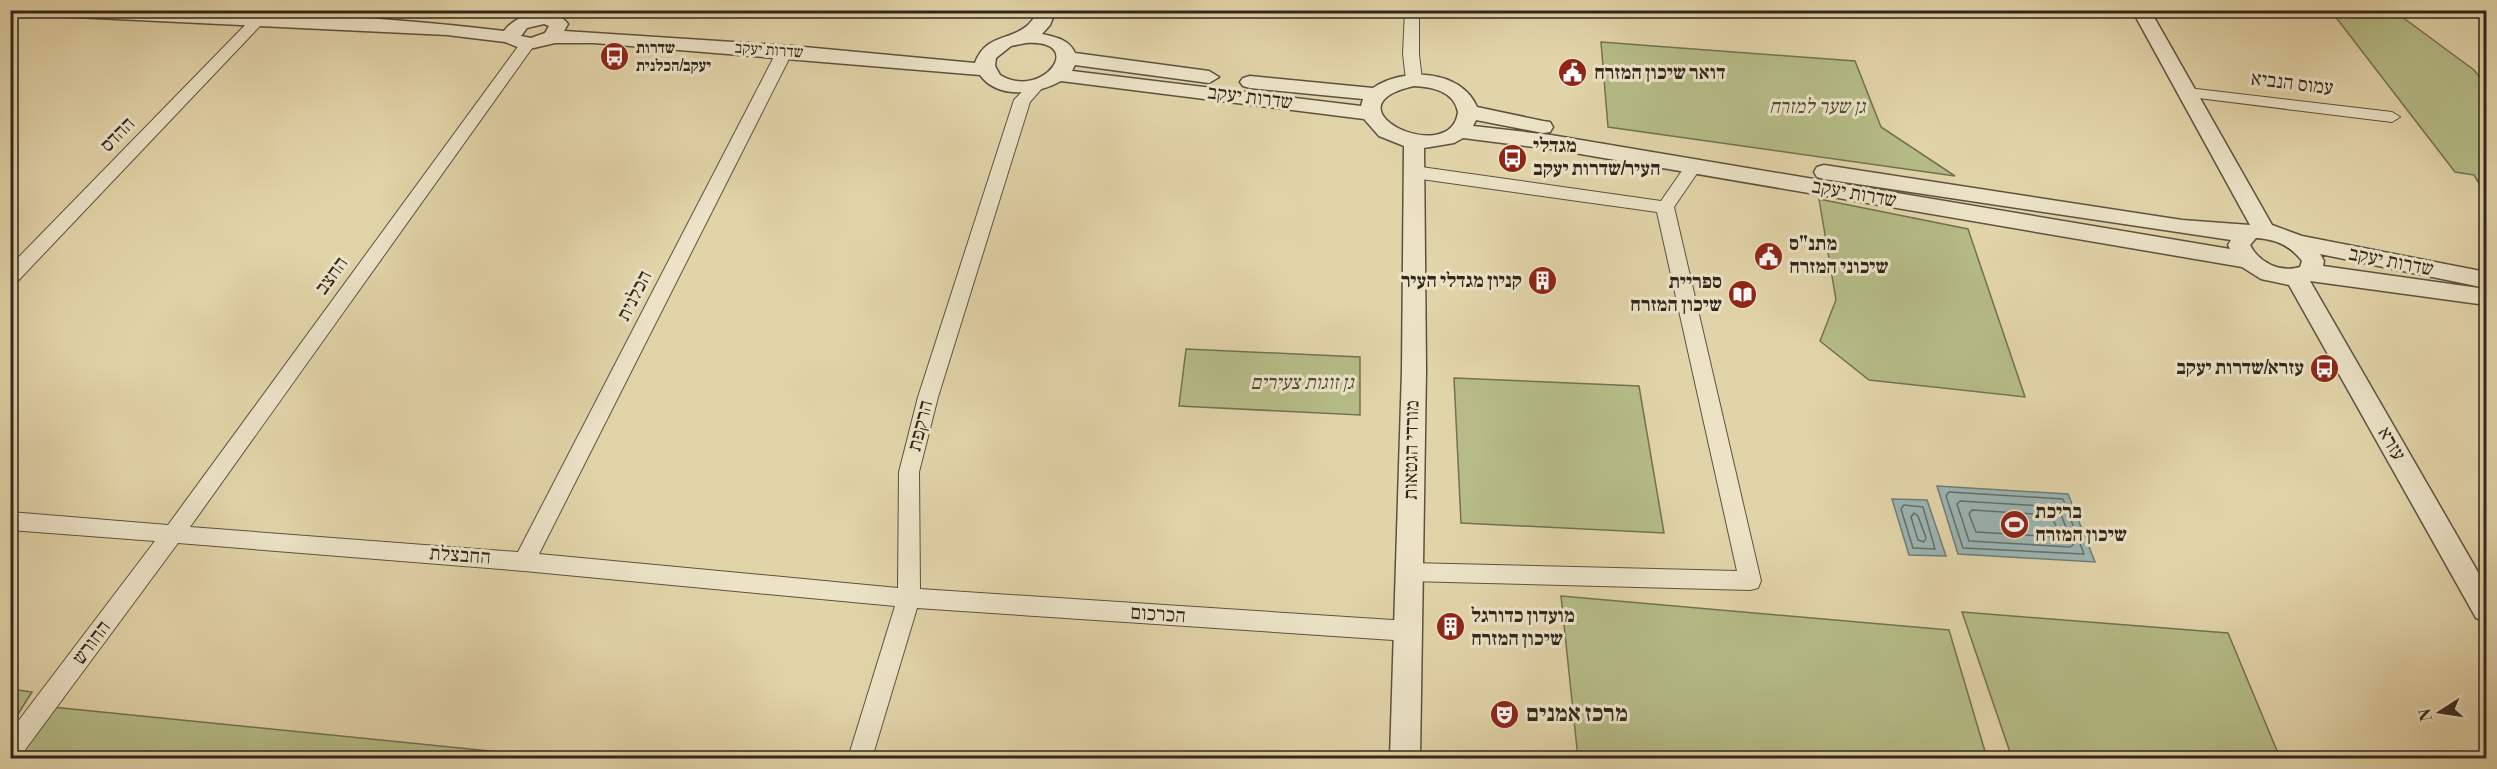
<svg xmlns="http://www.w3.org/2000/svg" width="2497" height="769" viewBox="0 0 2497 769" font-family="'Libre Bodoni','Frank Ruhl Libre',serif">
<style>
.green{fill:#b5bc87;stroke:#737252;stroke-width:1.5}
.water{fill:#9bb5b4;stroke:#717c77;stroke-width:1.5}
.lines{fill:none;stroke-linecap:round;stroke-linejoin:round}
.shore{stroke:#666e68;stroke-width:1.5}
.minor-casing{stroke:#5d523f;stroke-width:2}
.tertiary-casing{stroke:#5d523f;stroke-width:3}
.minor{fill:#ece3c7;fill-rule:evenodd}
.tertiary{fill:#ece3c7;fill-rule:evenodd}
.labels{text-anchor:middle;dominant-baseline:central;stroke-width:6;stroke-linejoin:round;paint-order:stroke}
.far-poi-label{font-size:16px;font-weight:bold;fill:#31271c;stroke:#ece3c7;text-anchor:start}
.far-street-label{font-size:16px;fill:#31271c;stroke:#ece3c7}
.poi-label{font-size:20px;font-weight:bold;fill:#31271c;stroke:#ece3c7;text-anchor:start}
.street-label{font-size:20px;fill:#31271c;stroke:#ece3c7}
.park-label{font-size:20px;font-style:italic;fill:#524c37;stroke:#ece3c7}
.near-poi-label{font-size:24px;font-weight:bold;fill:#31271c;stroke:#ece3c7;text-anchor:start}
</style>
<rect width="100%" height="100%" fill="#e2d4a9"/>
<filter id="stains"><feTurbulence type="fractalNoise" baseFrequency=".00333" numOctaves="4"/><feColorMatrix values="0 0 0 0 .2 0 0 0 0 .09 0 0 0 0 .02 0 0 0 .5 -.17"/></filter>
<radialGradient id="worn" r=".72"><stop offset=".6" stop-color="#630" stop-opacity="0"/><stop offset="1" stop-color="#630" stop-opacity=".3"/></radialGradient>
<path class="green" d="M2331,11H2394L2474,70L2486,85V195L2474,175L2455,172Z
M1601,42L1855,61L1881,127L1955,176L1608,127Z
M1819,199L1968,229L2025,397L1869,380L1820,341L1836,300Z
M1186,349L1360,357V415L1179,406Z
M1454,378L1639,386L1664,533L1461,523Z
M1561,596L1949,630L1987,758H1578Z
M1962,612L2228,633L2280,758H2012Z
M11,689L32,692L11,725L10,689Z
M52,707L539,756L537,758H12Z"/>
<path class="water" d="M1937,486L2068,494L2095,562L1958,554Z
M1892,499L1927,500L1946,556L1909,555Z"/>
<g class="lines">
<path class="shore" d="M1949,492L2063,499L2084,554L1963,548L1946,496Z
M1960,501L2058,507L2073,545L2070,547L1969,541L1957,504Z
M1904,505L1923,507L1935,549L1913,548L1901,509Z
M1972,510L2051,515L2060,535L2057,537L1976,532L1969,514Z
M1914,513L1918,516L1926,538L1924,542L1918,540L1911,517Z"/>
<defs>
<path id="minor" d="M1405,10H1419V54L1422,80L1414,85L1406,80L1403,54Z
M256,17L264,22L261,25L16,283L10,284V266L251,19Z
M527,39L535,44L190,527L518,552L777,51L785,46L793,51L539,554L898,588L899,472L918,397L1014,100L1030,83L1036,81L1044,86L1030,102L938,397L919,472L920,589L1408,621L1416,624L1419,631L1416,638L1408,641L917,608L872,758H848L895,606L524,571L178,543L19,758H10V732L155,541L10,530V512L168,525L522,41Z
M2188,88L2392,112L2400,117L2392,122L2182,96L2180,93Z
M1694,161L1702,166L1674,207L1761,581L1758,588L1750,590L1409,581L1401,578L1398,572L1401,566L1409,563L1737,571L1657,212L1414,178L1406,172L1414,166L1661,201L1688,162Z"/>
<path id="tertiary" d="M45,10C198,10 353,12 504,31C517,13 554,3 568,24L564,31L793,46L975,63C988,27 1023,46 1038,10H1056L1050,25L1042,34C1055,37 1069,39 1075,53L1209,71L1219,77L1209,83L1075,65L1072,71L1361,106L1363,99L1250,88L1243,86L1240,82L1243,78L1250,76L1373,88C1403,67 1461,69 1477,107L1543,121L1550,122L1553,127L1550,132L1543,133L1476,120L1473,126L1551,135L2230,249L2228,245L2231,240L1824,179L1817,177L1814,172L1817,167L1824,165L2182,220L2250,225L2132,10H2150L2272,225L2302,236L2486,272V288L2320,254L2324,261L2323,266L2486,289V305L2310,281L2486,586V622L2476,618L2289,285L2261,279L2242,267L1551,149L1463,138L1454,143L1424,148L1426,370L1420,758H1390L1402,370L1404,146L1379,136L1364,119L1061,81C1038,94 998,100 980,75L594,43H555L525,50L505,42L447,35L54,16ZM544,24L549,26L545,33L531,38L521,36L527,28ZM1026,43C1088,39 1043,101 1000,75L995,66L996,58L1011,46ZM1414,86C1432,87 1454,91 1458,112C1451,169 1321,107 1414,86ZM2256,238C2275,239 2290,245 2302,261L2300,267C2281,273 2259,263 2250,245Z"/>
</defs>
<use href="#minor" class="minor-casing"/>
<use href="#tertiary" class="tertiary-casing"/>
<use href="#minor" class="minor"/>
<use href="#tertiary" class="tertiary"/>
</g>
<defs>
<symbol id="bus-disc" viewBox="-11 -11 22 22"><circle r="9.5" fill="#8f2418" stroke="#ece3c7"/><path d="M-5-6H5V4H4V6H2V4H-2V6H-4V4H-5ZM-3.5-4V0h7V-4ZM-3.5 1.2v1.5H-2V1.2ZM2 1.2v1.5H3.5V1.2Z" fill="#fff"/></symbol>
<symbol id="civic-disc" viewBox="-11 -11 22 22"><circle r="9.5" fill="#8f2418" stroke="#ece3c7"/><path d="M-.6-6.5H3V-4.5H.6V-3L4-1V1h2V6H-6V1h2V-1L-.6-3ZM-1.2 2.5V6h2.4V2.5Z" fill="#fff"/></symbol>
<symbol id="building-disc" viewBox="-11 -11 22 22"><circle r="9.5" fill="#8f2418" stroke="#ece3c7"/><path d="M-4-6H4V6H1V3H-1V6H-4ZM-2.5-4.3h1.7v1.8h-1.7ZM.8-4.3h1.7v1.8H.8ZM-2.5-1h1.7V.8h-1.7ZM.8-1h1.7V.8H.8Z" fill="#fff"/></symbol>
<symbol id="library-disc" viewBox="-11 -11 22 22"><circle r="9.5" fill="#8f2418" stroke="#ece3c7"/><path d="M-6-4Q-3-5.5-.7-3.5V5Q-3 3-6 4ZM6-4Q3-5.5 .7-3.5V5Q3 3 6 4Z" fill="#fff"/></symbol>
<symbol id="stadium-disc" viewBox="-11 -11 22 22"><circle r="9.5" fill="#8f2418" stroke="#ece3c7"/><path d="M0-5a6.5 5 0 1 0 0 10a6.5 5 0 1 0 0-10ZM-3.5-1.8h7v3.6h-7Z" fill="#fff"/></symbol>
<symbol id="theatre-disc" viewBox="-11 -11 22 22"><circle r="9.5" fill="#8f2418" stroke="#ece3c7"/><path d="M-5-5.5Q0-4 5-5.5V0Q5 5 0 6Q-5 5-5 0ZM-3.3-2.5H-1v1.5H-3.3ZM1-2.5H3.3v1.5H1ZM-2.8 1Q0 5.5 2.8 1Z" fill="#fff"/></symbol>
</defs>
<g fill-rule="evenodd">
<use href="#bus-disc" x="598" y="40" width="33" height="33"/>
<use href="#civic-disc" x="1556" y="56" width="33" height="33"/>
<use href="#bus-disc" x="1496" y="142" width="33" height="33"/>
<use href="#civic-disc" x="1752" y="240" width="33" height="33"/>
<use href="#building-disc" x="1526" y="264" width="33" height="33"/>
<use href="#library-disc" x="1726" y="278" width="33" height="33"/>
<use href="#bus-disc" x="2308" y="352" width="33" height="33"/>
<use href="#stadium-disc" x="1998" y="508" width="33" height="33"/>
<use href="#building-disc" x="1434" y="610" width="33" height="33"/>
<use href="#theatre-disc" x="1488" y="698" width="33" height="33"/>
</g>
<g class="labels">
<g class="far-poi-label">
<text x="636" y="48">שדרות<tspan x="636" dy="18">יעקב/הכלנית</tspan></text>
</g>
<g class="far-street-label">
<text transform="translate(769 50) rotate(4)">שדרות יעקב</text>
</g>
<g class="poi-label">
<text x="1594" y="73">דואר שיכון המזרח</text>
<text x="1533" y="146">מגדלי<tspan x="1533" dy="23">העיר/שדרות יעקב</tspan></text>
<text x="1789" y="244">מתנ"ס<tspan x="1789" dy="23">שיכוני המזרח</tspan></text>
<text x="1522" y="281" text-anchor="end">קניון מגדלי העיר</text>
<text x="1722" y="282" text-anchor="end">ספריית<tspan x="1722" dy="23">שיכון המזרח</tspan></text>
<text x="2304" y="368" text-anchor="end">עזרא/שדרות יעקב</text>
<text x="2035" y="512">בריכת<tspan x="2035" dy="23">שיכון המזרח</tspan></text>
<text x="1471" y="616">מועדון כדורגל<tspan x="1471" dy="23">שיכון המזרח</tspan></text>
</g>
<g class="street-label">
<text transform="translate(2292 84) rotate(7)">עמוס הנביא</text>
<text transform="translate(1250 98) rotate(7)">שדרות יעקב</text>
<text transform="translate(118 135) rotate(-46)">ההדס</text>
<text transform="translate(1854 194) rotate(10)">שדרות יעקב</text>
<text transform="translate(2391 262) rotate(11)">שדרות יעקב</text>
<text transform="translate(332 276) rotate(-54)">החצב</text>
<text transform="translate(635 296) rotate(-63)">הכלנית</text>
<text transform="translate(921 426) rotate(-76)">הרקפת</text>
<text transform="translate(2391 444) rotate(60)">עזרא</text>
<text transform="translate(1412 450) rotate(-89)">מורדי הגטאות</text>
<text transform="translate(460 556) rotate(4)">החבצלת</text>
<text transform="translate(1158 615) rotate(4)">הכרכום</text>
<text transform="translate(92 643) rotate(-53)">החורש</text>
</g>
<g class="park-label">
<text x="1817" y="107">גן שער למזרח</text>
<text x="1302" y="383">גן זוגות צעירים</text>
</g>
<g class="near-poi-label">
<text x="1526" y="714">מרכז אמנים</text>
</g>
</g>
<rect width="2497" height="769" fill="none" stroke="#e2d4a9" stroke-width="36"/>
<rect x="12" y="12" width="2473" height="745" fill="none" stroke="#31271c" stroke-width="3"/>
<rect x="18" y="18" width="2461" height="733" fill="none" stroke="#31271c" stroke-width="1.5"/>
<g transform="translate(2440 712) rotate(258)" stroke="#ece3c7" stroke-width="4.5" paint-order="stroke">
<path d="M0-4.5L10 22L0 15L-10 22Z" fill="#31271c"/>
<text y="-9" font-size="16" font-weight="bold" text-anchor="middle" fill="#31271c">N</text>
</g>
<rect width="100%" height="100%" filter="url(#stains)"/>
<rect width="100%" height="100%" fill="url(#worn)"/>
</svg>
